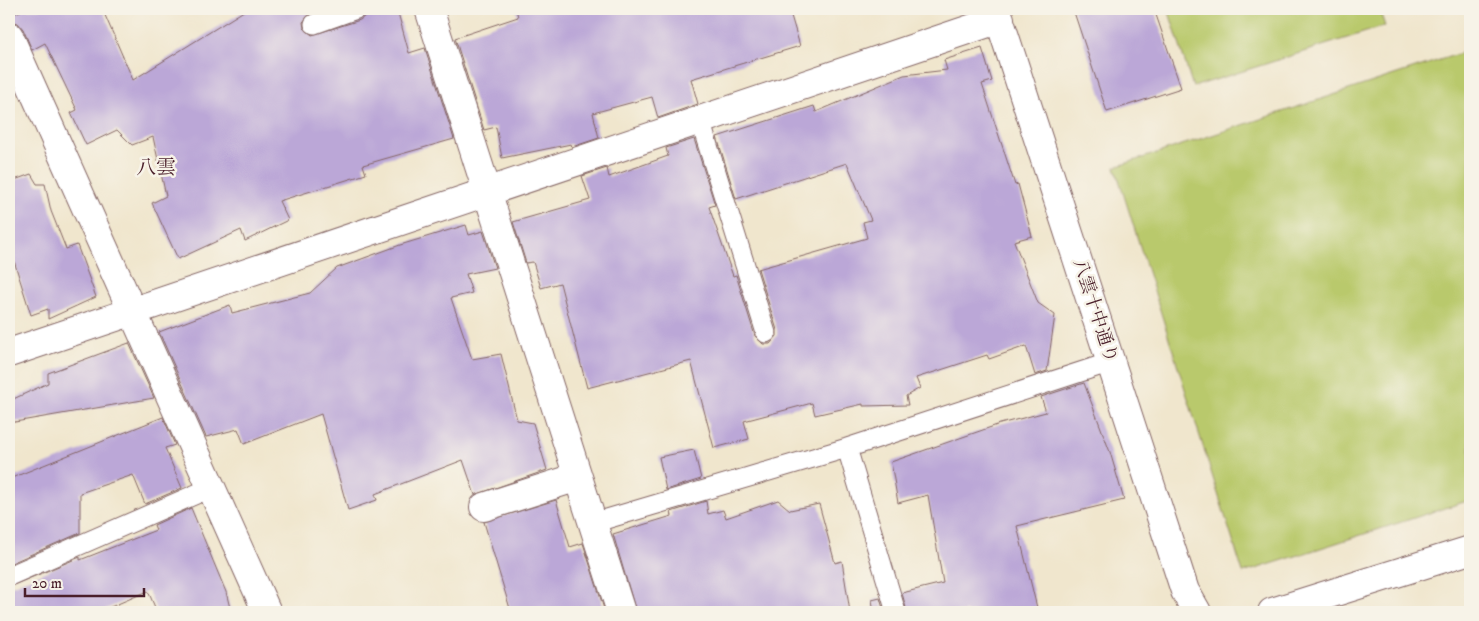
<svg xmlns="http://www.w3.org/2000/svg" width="1479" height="621" viewBox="0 0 1479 621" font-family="'IM FELL DW Pica','Noto Serif JP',serif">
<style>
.green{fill:#b9c96c;stroke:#82744c}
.building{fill:#bba7d7}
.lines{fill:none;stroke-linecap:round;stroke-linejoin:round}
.service-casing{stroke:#846564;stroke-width:21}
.minor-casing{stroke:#846564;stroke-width:30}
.service{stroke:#fff;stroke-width:19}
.minor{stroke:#fff;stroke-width:28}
.labels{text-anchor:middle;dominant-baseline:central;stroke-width:5;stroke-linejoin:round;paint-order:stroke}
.street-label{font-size:18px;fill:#4a1f2b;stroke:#f7f3e8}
.quarter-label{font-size:20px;fill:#4a1f2b;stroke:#f7f3e8}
</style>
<rect width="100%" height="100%" fill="#f7f3e8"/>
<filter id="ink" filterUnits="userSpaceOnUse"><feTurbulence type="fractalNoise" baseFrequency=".02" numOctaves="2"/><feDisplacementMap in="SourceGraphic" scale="10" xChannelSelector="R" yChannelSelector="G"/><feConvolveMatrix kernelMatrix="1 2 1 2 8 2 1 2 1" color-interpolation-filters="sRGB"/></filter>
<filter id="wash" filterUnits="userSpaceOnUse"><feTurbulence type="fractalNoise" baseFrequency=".0096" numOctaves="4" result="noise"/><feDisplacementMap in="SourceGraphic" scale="20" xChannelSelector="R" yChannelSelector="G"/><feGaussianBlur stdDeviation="1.12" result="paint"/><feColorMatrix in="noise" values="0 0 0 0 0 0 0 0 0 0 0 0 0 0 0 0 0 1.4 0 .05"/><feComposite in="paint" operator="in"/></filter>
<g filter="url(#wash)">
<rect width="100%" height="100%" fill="#f0e6cd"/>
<path class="green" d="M1168,9H1379L1385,26L1193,87Z
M1470,50V500L1243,573L1115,167Z"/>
<g id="blocks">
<path class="building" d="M25,9H114L104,13L133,80L247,9H323L310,14L303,22L304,28L312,35L360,20L365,16L367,9H397L409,53L425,48L454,139L363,165L366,174L279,201L288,220L245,241L241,230L178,259L152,203L166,196L153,137L132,145L117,130L86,145L71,113L77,110L45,43L32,50L23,29L18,23L9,21V16Z
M516,9H789L800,46L691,79L698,104L658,118L652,97L593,113L599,138L572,147L571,144L502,158L496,127L484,130L455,38L518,17Z
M1073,9H1154L1181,88L1107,112Z
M982,48L992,81L982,84L1015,185L1018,184L1032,236L1014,241L1038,303L1055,315L1047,371L1035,375L1026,346L989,359L987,355L916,378L920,388L906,396L908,405L863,406V404L815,415L812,403L744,421L749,439L714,448L691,361L587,388L560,283L541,288L533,262L526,263L513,222L590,200L582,176L607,168L609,177L668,156L666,148L694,139L715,205L709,207L733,276L736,275L755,336L763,344H770L777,336V330L758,269L867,238L863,222L871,220L847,163L736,199L717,137L814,106L816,112L904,75L947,70L944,60Z
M31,174L37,184H45L51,211L66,249L77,245L96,297L48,319V309L31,315L9,245V182Z
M466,225L469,235L483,231L495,268L466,274L472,293L451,298L472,359L501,354L517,420L533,423L547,470L475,495L463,460L375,494L377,500L348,510L321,414L244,444L238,429L206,437L159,332L230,305L232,313L310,293L337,268L400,245Z
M129,343L154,398L9,423V401L48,383V373Z
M1084,383L1110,452L1124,500L1017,526L1038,612H907L902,593L943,583L928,495L898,503L891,462L1000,424L1046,412L1041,397Z
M163,417L175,445L165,448L182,488L145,504L133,475L80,493V533L9,564V479Z
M694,450L701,479L666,490L659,457Z
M556,500L570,547L583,543L605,612H511L484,522Z
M778,500L790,510L819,504L835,563L842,561L850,612H636L613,534L672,516L671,512L706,501L708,514L723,510L726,518Z
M191,508L226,592L231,612H157L148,591L99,612H9V587L80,557V560L156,530L154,525Z
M880,598L884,612H874L872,600Z"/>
</g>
</g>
<g filter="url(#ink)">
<use href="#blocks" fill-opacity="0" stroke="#846564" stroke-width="1"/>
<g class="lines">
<defs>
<path id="service" d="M314,24L356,9
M700,120L766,333
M847,448L896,612
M593,523L847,448L1111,362
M9,576L210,488"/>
<path id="minor" d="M429,9L621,612
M996,9L1185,591L1197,612
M9,36L267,612
M9,353L1000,19
M484,507L578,477
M1272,612L1470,550"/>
</defs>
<use href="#service" class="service-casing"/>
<use href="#minor" class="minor-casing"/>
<use href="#service" class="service"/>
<use href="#minor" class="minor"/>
</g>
</g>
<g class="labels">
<g class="street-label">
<text transform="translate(1095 311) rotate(72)">八雲十中通り</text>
</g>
<g class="quarter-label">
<text x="156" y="168">八雲</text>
</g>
</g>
<rect width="1479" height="621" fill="none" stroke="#f7f3e8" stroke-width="30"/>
<path d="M25 588v8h119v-8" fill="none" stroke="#4a1f2b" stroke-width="2.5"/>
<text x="32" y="588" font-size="15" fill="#4a1f2b" stroke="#f7f3e8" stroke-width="4" paint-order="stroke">20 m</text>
</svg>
